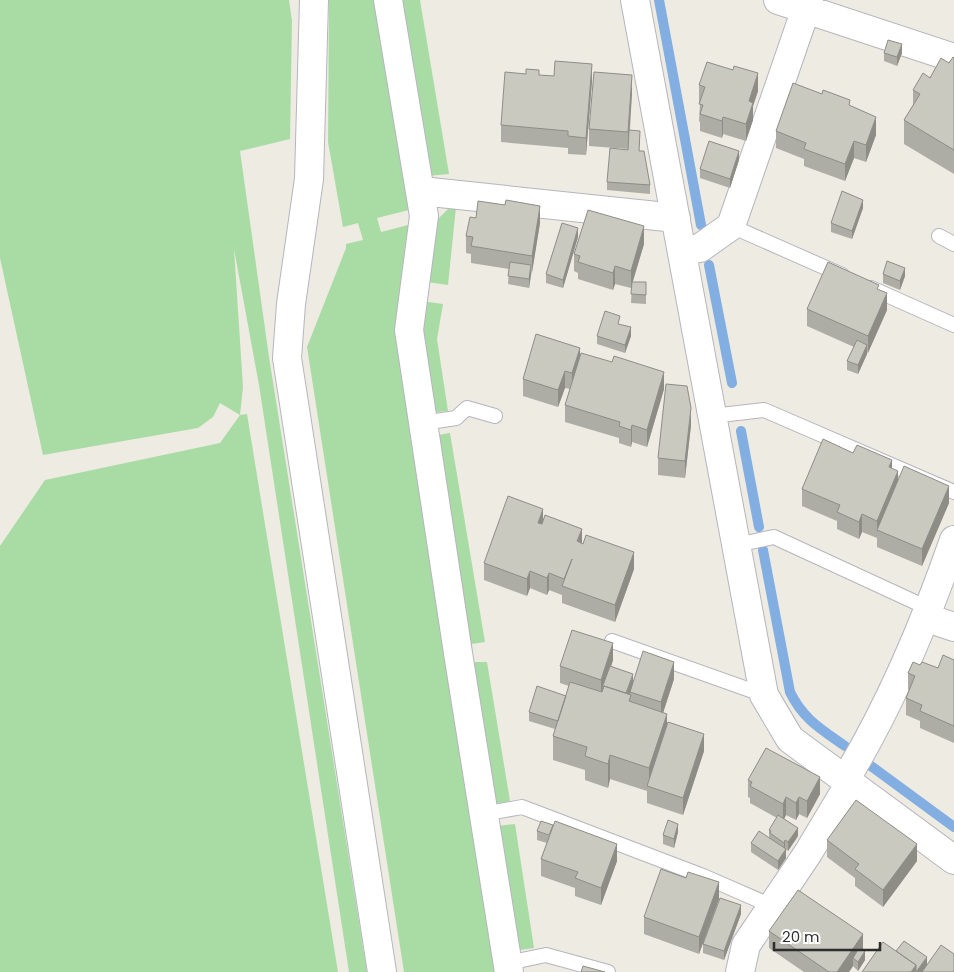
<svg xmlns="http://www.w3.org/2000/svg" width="954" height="972" viewBox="0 0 954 972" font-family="Poppins,sans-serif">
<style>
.green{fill:#a9dca5}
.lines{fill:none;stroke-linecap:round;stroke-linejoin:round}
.stream{stroke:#82aee1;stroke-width:10}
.service-casing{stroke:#b6b5bf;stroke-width:16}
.minor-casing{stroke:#b6b5bf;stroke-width:30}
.service{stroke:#fff;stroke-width:14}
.minor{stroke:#fff;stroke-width:28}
.wall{fill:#adada5}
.shaded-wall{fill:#8d8d86}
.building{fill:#c9c9c0;stroke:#8d8d86}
</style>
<rect width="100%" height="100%" fill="#edebe2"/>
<path class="green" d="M0,0H289L292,21L290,139L240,151L269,357L367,972H349L259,385L234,249L243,387L240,415L247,414L338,972H0V546L45,480L220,443L240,415L220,403L213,417L198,428L43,455L0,258Z
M329,0H376L409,210L377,218L381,232L412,224L399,330L499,972H404L307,347L346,248V244L363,240L358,223L343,227L328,142Z
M397,0H420L449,174L427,176Z
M451,206L456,207L448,285L427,282L433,224Z
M421,301L443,304L437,339L448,411L428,413L418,331Z
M450,433L485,642L465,645L438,435Z
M475,662H487L510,801L491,805L470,671Z
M515,824L534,948L513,951L496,826Z"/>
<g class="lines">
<path class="stream" d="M659,0L701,225
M709,265L732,383
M741,431L759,527
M763,550L790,692C803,719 821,729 845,746
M871,766L954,827"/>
<defs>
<path id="service" d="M731,226L842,275
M939,236L954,244
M871,288L954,325
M712,416L764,410L954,492
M423,423L456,418L467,408L495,416
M736,545L774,537L930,609
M612,641L764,695
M483,814L522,807L703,876L772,906
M508,963L546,955L608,972"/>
<path id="minor" d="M314,0L309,179L291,304L287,358L382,972
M388,0L424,216L409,330L458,653L509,972
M635,0L764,695L790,739L954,860
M778,0L954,58
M421,191L676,218
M682,251L700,248L731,226L809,0
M927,618L954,627
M845,780C891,705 925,623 954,540
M740,972L746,945L808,853L850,783"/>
</defs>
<use href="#service" class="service-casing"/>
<use href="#minor" class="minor-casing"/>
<use href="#service" class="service"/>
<use href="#minor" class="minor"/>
</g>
<path class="wall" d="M884,53H902L897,66L884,61Z
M954,58V174L904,144V120L913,105V90Z
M539,75L592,81L586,155L568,154V148L501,142V125Z
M699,85L758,91L753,106V120L746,141L723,134L722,138L700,131V122L699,121L700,103L699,102Z
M632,93L630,130L640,140L639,151L650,185V194L607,190V182L628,149L589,146V129Z
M850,106L876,135L866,162L854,158L845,181L804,166V159L776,148V131Z
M739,160L730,188L700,178V169Z
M863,208L852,239L831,232V223Z
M540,223L529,288L508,284L509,269L471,263V254L466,253V236Z
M578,237L563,288L546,283V274Z
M644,244L632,282H646V304L631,303L632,285L631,288L615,284L613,290L578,279V273L574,271V254Z
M883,274L905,276L900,290L883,283Z
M879,290L887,310L858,374L847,370V361L854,347L807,326V309Z
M620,324L631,336L625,353L597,344V336Z
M580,357L664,389L647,447L632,442L631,447L619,443V438L565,422V405L570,389L565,388L558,407L523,396V379Z
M691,425L685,478L658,475V458Z
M853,453L892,469L898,479L949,503L922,566L877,547V538L862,532L859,539L837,529V521L802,506V489Z
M543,521L582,543L634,569L615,622L562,603V595L549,590L547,595L530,588L527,596L484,580V563Z
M613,660L611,666L633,682L674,679L663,713L667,726L704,751L683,815L647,803V791L610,779L608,788L585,780V770L553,760V736L555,729L529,721V712L566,696L569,686L560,683V666Z
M954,660V743L920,728V721L906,715V698L909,690H908V673L920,665L938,668Z
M748,780L820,794L807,818L799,814L796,820L786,815L784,819L798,836L788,851L785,849L786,858L778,870L751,852V843L769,838V830L777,818L750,803V798L748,797Z
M537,831L617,861L601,905L575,896V888L541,876V859L547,843L537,840Z
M678,832L674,848L663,844V835Z
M827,840L917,861L883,907L855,886V878L827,857Z
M686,878L719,899L699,954L644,934V917Z
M741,914L724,960L703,953V944Z
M769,931L863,950L865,960L858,971L853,966L849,972H804L769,948Z"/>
<path class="shaded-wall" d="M902,44V53L897,66V57Z
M592,64V81L586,155V138Z
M758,73V91L753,106V120L746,141V124L749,101Z
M632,75V93L628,149V132Z
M723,117V134L722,138V121Z
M876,117V135L866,162V145Z
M854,141V158L845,181V164Z
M739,151V160L730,188V179Z
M863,200V208L852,239V231Z
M540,206V223L532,273V256Z
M644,226V244L631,288V271Z
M578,228V237L563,288V280Z
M531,265V274L529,288V279Z
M615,266V284L613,290V273Z
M905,268V276L900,290V281Z
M887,293V310L868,353V336Z
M631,327V336L625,353V345Z
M867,345V354L858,374V365Z
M580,348V365L572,390V373Z
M565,371V388L558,407V390Z
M664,372V389L647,447V430Z
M691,408V425L685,478V461Z
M632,425V442L631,447V430Z
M892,460V477L889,467Z
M898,471V488L877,530V521Z
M949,486V503L922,566V549Z
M543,509V526L538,523Z
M862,514V532L859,539V522Z
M582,529V546L577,541Z
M634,552V569L615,622V605Z
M530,571V588L527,596V579Z
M549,573V590L547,595V578Z
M613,643V660L604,689L602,688V692L601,697V680Z
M674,662V679L661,719V702Z
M633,674V683L626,705V696Z
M667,714V738L649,787V768Z
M704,734V751L683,815V798Z
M610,755V779L608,788V764Z
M820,777V794L807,818V801Z
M786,797V815L783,821V804Z
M799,797V814L796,820V803Z
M678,824V832L674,848V839Z
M798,828V836L788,851V842Z
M785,840V849L784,851V843Z
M617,844V861L601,905V888Z
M917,844V861L883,907V890Z
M786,849V858L778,870V861Z
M719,882V899L699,954V937Z
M741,905V914L724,960V951Z
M863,934V951L853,958V966L849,972H837Z
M865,951V960L858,971V962Z
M927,957V965L922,972H916Z
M916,965V972H911Z"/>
<path class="building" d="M888,40L902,44L897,57L884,53Z
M953,57L954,58V150L904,120L920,94L913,90L923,73L930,78L941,58L949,63Z
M555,61L592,64L586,138L568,136V131L501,125L505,72L526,74V69L539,70V75L554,76Z
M707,62L733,70L734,66L758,73L749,101L753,103L746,124L723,117L722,121L700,114L703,105L699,104L705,87L699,85Z
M594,72L632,75L628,132L589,129Z
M793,83L822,94L823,90L850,100L849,105L876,117L866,145L854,141L845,164L804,149L806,143L776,131Z
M629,130L640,131L639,151H644L650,185L607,182L610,148L628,150Z
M709,141L739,151L730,179L700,169Z
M842,191L863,200L852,231L831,223Z
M506,200L540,206L532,256L471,246L473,237L466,236L470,217L476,218L478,201L505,205Z
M588,210L644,226L631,271L615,266L613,273L578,262L580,256L574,254Z
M562,223L578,228L563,280L546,274Z
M887,261L905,268L900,281L883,274Z
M510,262L531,265L529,279L508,276Z
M828,262L879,285L877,289L887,293L868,336L807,309Z
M632,282H646V295L631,294Z
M605,311L620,316L618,324L631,327L625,345L597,336Z
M536,334L580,348L572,373L565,371L558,390L523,379Z
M857,340L867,345L858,365L847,361Z
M581,353L612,362L614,356L664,372L647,430L632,425L631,430L619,426L620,422L565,405Z
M666,384L687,386L691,408L685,461L658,458Z
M823,439L853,453L857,445L892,460L889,467L898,471L877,521L862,514L859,522L837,512L840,505L802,489Z
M904,466L949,486L922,549L877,530Z
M508,496L543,509L538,523L542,524L545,515L582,529L577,541L583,544L586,535L634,552L615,605L562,586L572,559L564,579L549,573L547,578L530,571L527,579L484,563Z
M572,630L613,643L601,680L560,666Z
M643,651L674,662L661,702L630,692Z
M943,655L954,660V726L920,711L922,705L906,698L915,676L908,673L913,662L920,665L922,662L938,668Z
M610,666L633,674L626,693L604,686L603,689L602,688Z
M570,682L602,692L604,686L631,695L629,701L667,714L649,768L610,755L608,764L585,756L587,747L553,736Z
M537,686L566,696L558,721L529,712Z
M668,722L704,734L683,798L647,786Z
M766,748L820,777L807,801L799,797L796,803L786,797L783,804L750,786L752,782L748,780Z
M856,800L917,844L883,890L855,869L859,864L827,840Z
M778,815L798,828L788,842L785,840L784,843L770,833L771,831L769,830Z
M668,820L678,824L674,839L663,835Z
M541,821L553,825L549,835L537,831Z
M555,821L617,844L601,888L575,878L578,872L541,859Z
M759,831L786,849L778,861L751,843Z
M661,869L686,878L688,872L719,882L699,937L644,917Z
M798,890L863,934L837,972H829L769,931Z
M720,898L741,905L724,951L703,944Z
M904,941L927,957L916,972V965L896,951Z
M883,942L916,965L911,972H862Z
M941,945L954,954V972H922Z
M859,948L865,951L858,962L853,958Z
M583,966L605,972H581Z"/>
<path d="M774 942v8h106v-8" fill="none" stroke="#2d2d2d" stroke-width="2.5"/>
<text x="782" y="942" font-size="15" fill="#2d2d2d" stroke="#ffffff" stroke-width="4" paint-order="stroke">20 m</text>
</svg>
